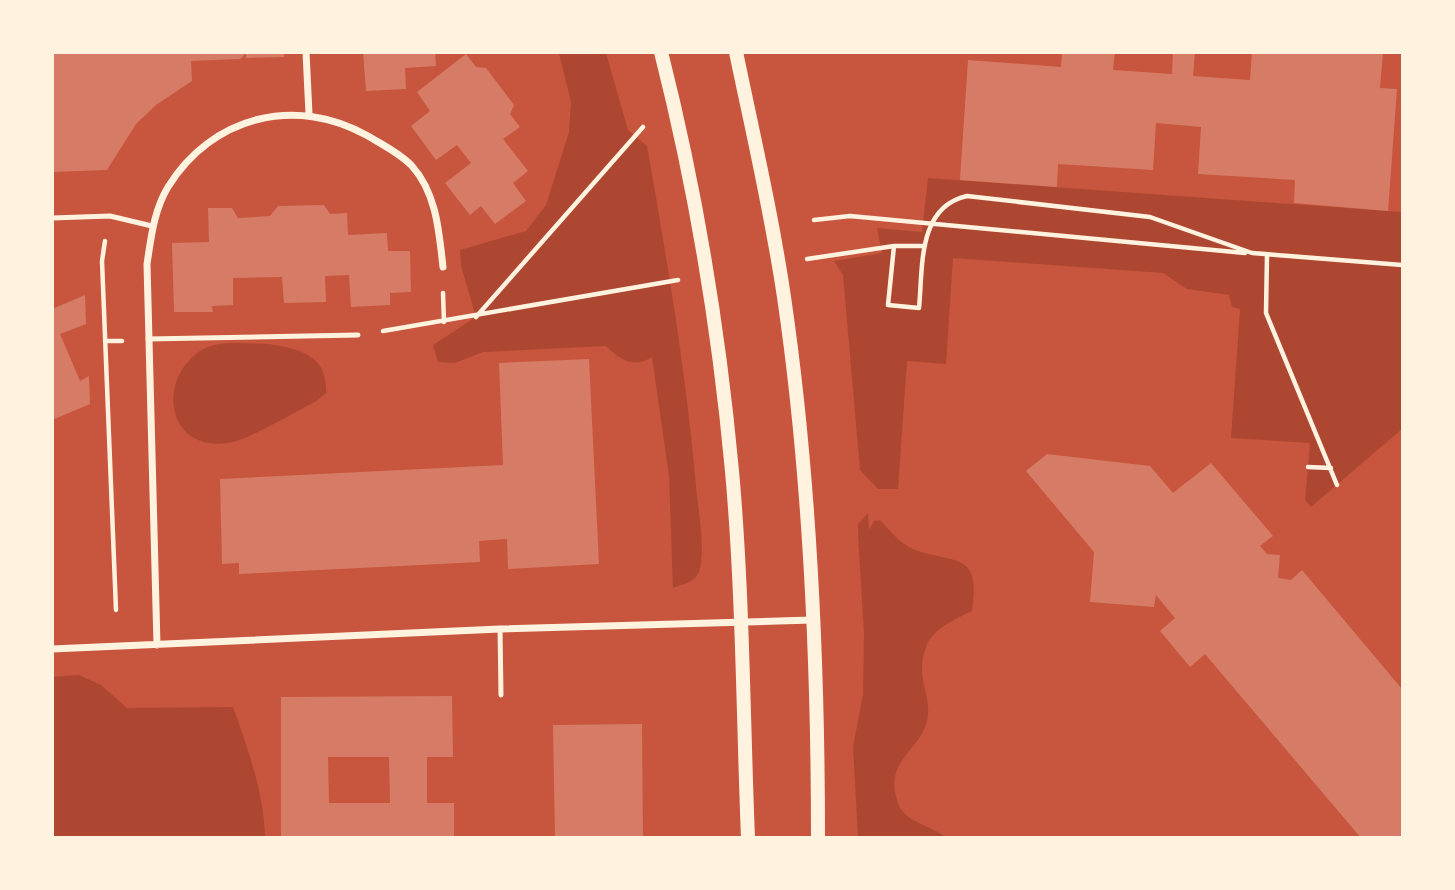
<svg xmlns="http://www.w3.org/2000/svg" width="1455" height="890" viewBox="0 0 1455 890" font-family="Ubuntu,sans-serif">
<style>
.green{fill:#ae4732}
.building{fill:#d67c66;fill-rule:evenodd}
.lines{fill:none;stroke-linecap:round;stroke-linejoin:round}
.path{stroke:#fff3e0;stroke-width:4.5}
.service{stroke:#fff3e0;stroke-width:5}
.minor{stroke:#fff3e0;stroke-width:7}
.secondary{stroke:#fff3e0;stroke-width:14}
</style>
<rect width="100%" height="100%" fill="#c8553d"/>
<path class="green" d="M559,53H606L628,130L647,146C667,259 686,372 696,486C698,508 706,552 699,572C694,583 683,584 673,588L669,476L652,357C634,369 620,360 606,346L483,352L455,363L438,362L433,345L476,317L461,266L460,250L526,231L546,205L569,132L571,102Z
M928,178L1402,212V429L1311,507L1305,500L1310,443L1231,438L1240,309L1232,307L1229,295L1187,289L1163,273L953,258L946,364L907,361L898,489H878L860,470L843,275L834,261L882,253L877,228L922,232Z
M269,344C300,349 328,355 326,393L315,402C294,412 249,440 228,443C166,452 157,380 200,351C218,339 248,344 269,344Z
M868,513L869,530L874,521L880,520C890,531 903,547 918,551C961,564 980,554 972,611C956,619 933,628 926,647C914,678 933,695 927,721C919,753 883,760 898,803C905,823 931,825 945,837H858L853,747L863,694L864,633L858,535V524Z
M79,675L101,685L127,708L233,707C248,749 264,793 265,837H53V677Z"/>
<path class="building" d="M52,52H284V57L246,58V53L240,59L191,61L192,81L156,105L136,124L107,170L52,172Z
M363,52H435L436,66L405,68L406,89L366,91Z
M1062,52H1115L1113,70L1172,74L1173,52H1195L1193,76L1250,80L1252,52H1383L1380,88L1397,89L1388,211L1294,203L1295,180L1198,174L1201,127L1156,123L1153,170L1058,164L1057,187L960,180L968,60L1061,67Z
M466,54L476,67L486,68L514,105L510,114L520,127L503,139L528,171L513,183L526,201L495,224L481,206L470,215L445,183L471,163L457,145L436,160L411,126L430,111L417,92Z
M324,205L330,214L347,213L348,235L387,233L388,251H410L411,292L390,293V305L351,307L349,275L325,276L326,302L284,303L282,277L233,278V305L212,306L213,312H174L172,243L209,242L208,208H232L238,218L270,216L278,206Z
M85,295L86,324L60,334L80,381L89,376L90,404L52,420V309Z
M589,359L599,564L508,569L507,539L479,541L480,562L239,574V563L222,564L220,479L503,465L499,363Z
M1047,454L1150,466L1173,493L1211,463L1273,536L1260,546L1267,554L1280,555L1278,578L1291,580L1302,570L1402,689V838H1361L1205,654L1190,667L1160,631L1175,618L1156,595L1154,607L1090,602L1094,552L1026,471Z
M452,696L453,757H427V803H454V838H281V697ZM328,757H389L390,803H329Z
M642,724L643,838H555L553,725Z"/>
<g class="lines">
<path class="path" d="M814,220L850,216L1245,253
M105,241L102,261L116,610
M894,246H925
M1267,255L1266,313L1337,485
M807,259L894,246L888,305L919,308C923,268 917,207 967,196L1150,217L1252,253L1402,265
M443,293L444,322
M476,317L643,127
M383,331L678,280
M105,341H122
M1308,467L1331,468"/>
<path class="service" d="M52,218L110,216L152,226
M148,339L358,335
M500,629L501,695"/>
<path class="minor" d="M306,52L309,114
M157,645L147,264C151,238 154,210 168,187C212,116 296,95 368,136C383,145 401,154 412,166C437,194 439,233 443,267
M52,649L500,629L812,620"/>
<path class="secondary" d="M661,52C696,190 719,330 732,471C743,593 743,716 748,838
M736,52C753,134 772,215 784,297C810,475 818,658 818,838"/>
</g>
<rect width="1455" height="890" fill="none" stroke="#fff3e0" stroke-width="108"/>
</svg>
